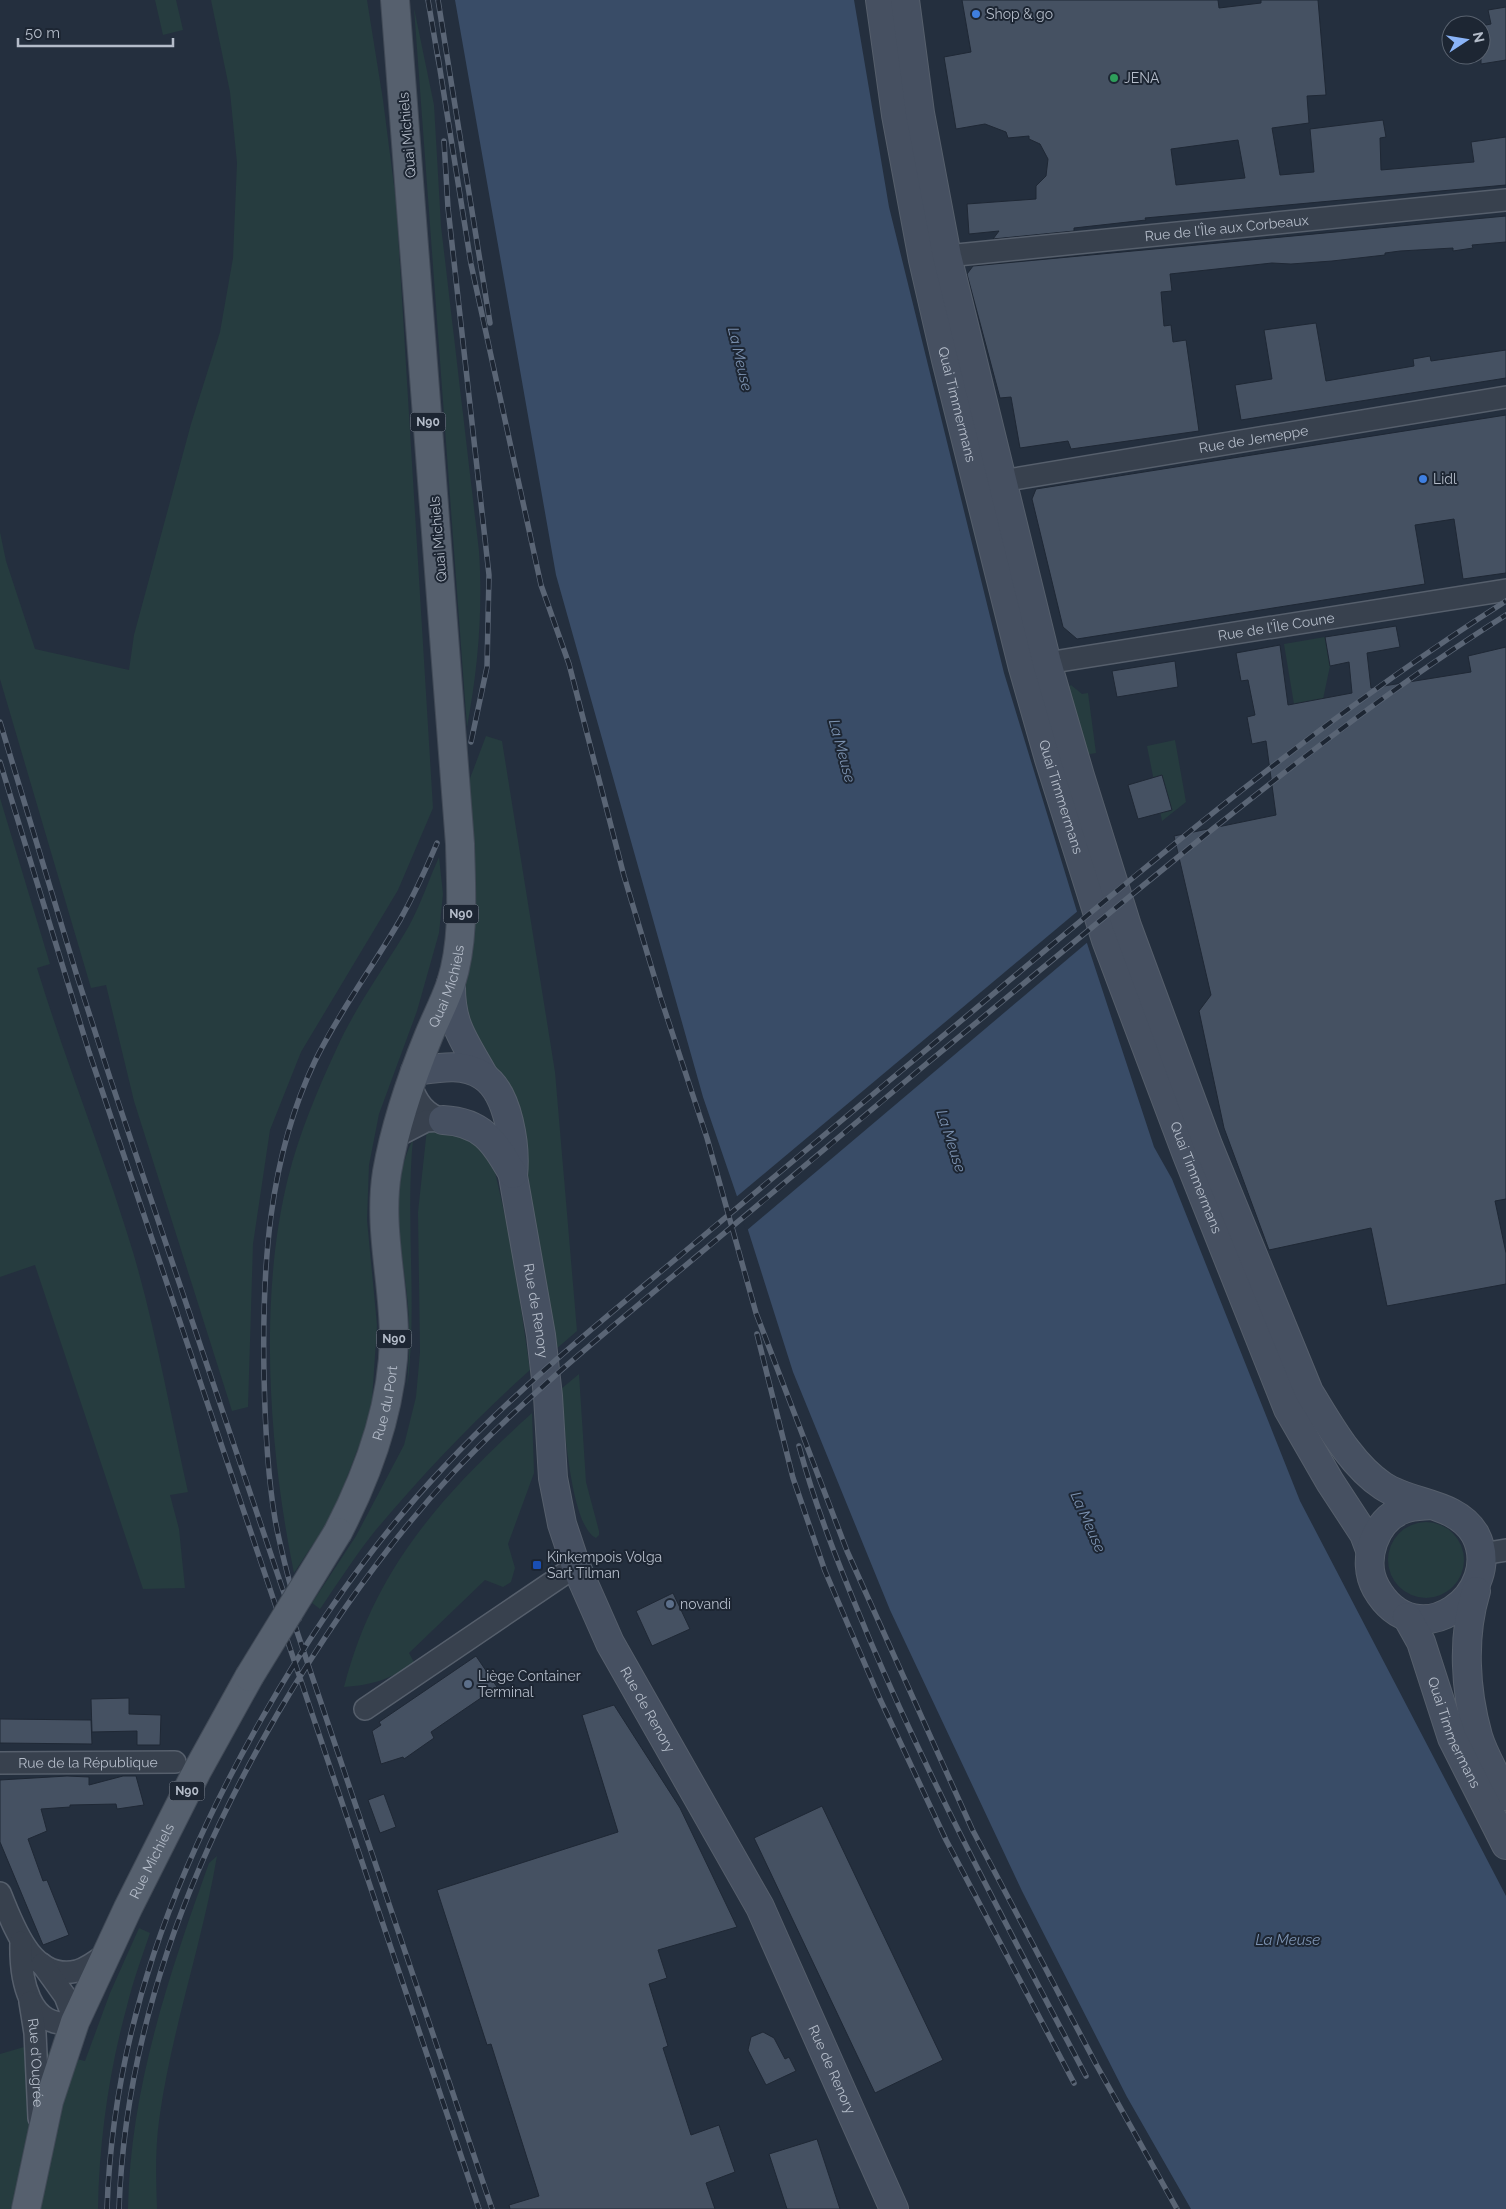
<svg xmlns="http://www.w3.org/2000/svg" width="1506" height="2209" viewBox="0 0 1506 2209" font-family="Raleway,sans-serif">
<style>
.green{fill:#263c3f}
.water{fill:#394c67}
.pier{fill:#242f3e}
.building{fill:#455162;stroke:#1f2835;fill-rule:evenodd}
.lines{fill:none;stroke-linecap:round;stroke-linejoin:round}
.street-casing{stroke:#565f6c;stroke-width:24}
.secondary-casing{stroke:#565f6c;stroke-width:30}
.primary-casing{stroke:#414a57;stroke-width:30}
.street{stroke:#38414e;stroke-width:21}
.secondary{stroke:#465061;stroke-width:28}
.primary{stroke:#56606e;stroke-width:28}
.rail-casing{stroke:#5a6575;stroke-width:5.5}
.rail{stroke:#1d2633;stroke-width:4;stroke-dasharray:11;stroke-linecap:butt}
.primary-bridge-casing{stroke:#414a57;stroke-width:30;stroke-linecap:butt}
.primary-bridge{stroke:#56606e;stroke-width:28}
.shop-dot{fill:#3f7fe0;stroke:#1d2633;stroke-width:2}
.leisure-dot{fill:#2e9e5b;stroke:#1d2633;stroke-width:2}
.transit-dot{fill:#1a4fb4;stroke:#1d2633;stroke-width:2}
.service-dot{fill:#5c6f8a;stroke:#1d2633;stroke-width:2}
.labels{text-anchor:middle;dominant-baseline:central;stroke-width:4;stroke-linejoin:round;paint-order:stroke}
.shield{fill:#1d2633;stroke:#878f9c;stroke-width:1}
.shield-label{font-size:12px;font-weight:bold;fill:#b4bcc9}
.poi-label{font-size:14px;fill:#b4bcc9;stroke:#1d2633;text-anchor:start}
.street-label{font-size:14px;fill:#b4bcc9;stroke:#1d2633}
.water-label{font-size:15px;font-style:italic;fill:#7c92b1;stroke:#1d2633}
</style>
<rect width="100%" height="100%" fill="#242f3e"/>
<path class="green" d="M155,0H176L183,30L163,35Z
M211,0H367L383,100L396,201L433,808L398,890L301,1052L270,1130L253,1244L248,1407L232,1411L134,1101L106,985L91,988L0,679V532L6,561L35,649L129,670L134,635L191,424L220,332L233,258L237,163L230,92Z
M414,8L434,105L441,226L479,551C483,611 478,668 467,727Z
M1325,637L1330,666L1323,699L1294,704L1284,644Z
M1071,685L1082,694L1088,693L1096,753L1084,755L1067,688Z
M486,736L502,741L555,1072L577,1331L555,1350L518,1111L468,1030L463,982L474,924L475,868L469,781Z
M1175,740L1186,802L1162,821L1147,746Z
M0,798L50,964L37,968C66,1063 104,1156 133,1252C156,1330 170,1412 188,1492L170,1495L179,1529L185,1588L143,1589L35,1265L0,1277Z
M439,857L443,894L439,933L417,1011L379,1114L369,1165L367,1220L377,1325L372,1400L365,1430L333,1514L294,1573C269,1451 258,1299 288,1178C299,1134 317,1091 336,1050C355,1007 385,967 409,926C421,904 429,879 439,857Z
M462,1125L493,1163L512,1247L530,1370C474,1420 423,1474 375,1531C355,1556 338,1583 320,1609L312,1603L356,1536L404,1445L416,1397L420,1352L418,1212L427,1129Z
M413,1139C405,1222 418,1306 407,1389C409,1361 410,1333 408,1305C403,1252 387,1190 413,1139Z
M579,1374L586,1482L599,1531V1535L596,1538C570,1526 564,1417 561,1389Z
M532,1413L534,1473L508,1544L515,1568L511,1582L503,1587L485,1580L409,1653L415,1664C389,1679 373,1685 344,1687C375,1567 443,1494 532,1413Z
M1388 1560a38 38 0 1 1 76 0a38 38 0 1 1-76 0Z
M217,1856C202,1945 171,2031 159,2121C155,2150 156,2180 157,2209H128C130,2089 169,1975 209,1863Z
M139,1928L150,1933C142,1957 133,1981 127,2006C109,2071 99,2142 98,2209H0V2054L24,2047L85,2061L110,1993Z"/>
<path class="water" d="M455,0H854L889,207L1004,673L1082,928L1154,1147L1172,1179L1300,1501L1506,1896V2209H1191L1127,2097L1022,1891L890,1610L793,1372L742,1211L703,1097L556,575Z"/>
<path class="pier" d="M1079,910L1089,941L746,1231L735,1198Z"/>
<path class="building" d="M962,0H1218L1219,8L1261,3V0H1318L1326,95L1307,96L1309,123L1272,128L1280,175L1314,172L1310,129L1383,120L1386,137L1380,138L1381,170L1474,162L1471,142L1506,137V185L1145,218L1146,220L1074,228V231L993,239L999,231L969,234L967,204L1036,199V186L1046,176L1048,159L1040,144L1029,139V136L1008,138L1006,132L985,124L956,129L944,57L971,52ZM1238,140L1245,178L1176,185L1171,149Z
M1506,7V60L1481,64V26L1491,24L1488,10Z
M1506,216V242L1472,245L1473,248L1453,251V248L1400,251L1385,253V255L1332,261L1291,264L1272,263L1170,274L1172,291L1161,292L1164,326L1171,325L1173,342L1186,340L1199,431L1071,449L1068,441L1020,448L1011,397L1000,398L967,274L973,266Z
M1316,323L1326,381L1414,366L1413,359L1430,356L1431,361L1506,350V378L1241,420L1235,385L1272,379L1264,330Z
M1506,415V573L1463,579L1454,519L1415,525L1425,584L1077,639L1063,627L1032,499L1036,489Z
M1396,626L1400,647L1367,653L1371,688L1471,672L1468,656L1506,647V1199L1495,1201L1506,1253V1284L1387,1306L1371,1228L1269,1250L1224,1128L1199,1011L1211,995L1174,836L1276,815L1266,741L1252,744L1247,717L1255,715L1248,680L1241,681L1236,653L1280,645L1288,705L1352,693L1349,662L1330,666L1325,637Z
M1175,661L1178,687L1117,697L1112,671Z
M1162,775L1172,810L1138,819L1128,785Z
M673,1593L690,1629L652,1646L636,1611Z
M476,1656L497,1687L431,1732L434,1738L404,1759L403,1757L381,1764L372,1731L381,1725L379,1722Z
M129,1698V1714L161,1715L160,1745H137V1731L92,1732L91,1699Z
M614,1705L680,1808L737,1927L658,1950L667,1978L649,1984L668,2046L663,2048L691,2135L719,2125L735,2172L706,2183L715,2209H510L509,2205L539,2196L491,2044L487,2045L437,1890L618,1832L582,1715Z
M0,1719L91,1720L92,1744L0,1743Z
M67,1776L89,1777V1785L123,1776H136L144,1805L117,1809L116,1804L70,1805V1807L41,1809L47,1831L28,1839L43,1881L47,1880L69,1935L43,1945L0,1842V1780Z
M384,1794L396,1827L380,1833L368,1800Z
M822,1806L943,2060L875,2093L754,1838Z
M763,2032L774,2038L785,2059L789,2057L796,2071L766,2085L748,2050L751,2037Z
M817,2139L840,2209H787L769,2154Z"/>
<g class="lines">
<defs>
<g id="street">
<path id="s1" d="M947,256L1506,200"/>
<path id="s2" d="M1002,481L1506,397"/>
<path id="s3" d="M1047,663L1506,590"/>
<path d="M411,1085C417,1103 425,1113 443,1120"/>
<path d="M395,1137L426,1121L443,1120"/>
<path d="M1482,1554L1506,1550"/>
<path d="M365,1709L576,1566"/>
<path id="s4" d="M0,1763L175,1762"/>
<path d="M0,1893C13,1924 31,1982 77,1971C88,1968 98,1960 107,1953"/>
<path d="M21,1942C20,1977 28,2032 75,2022L65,1996L42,1964"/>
<path id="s5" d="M30,2002L35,2033L39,2118"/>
</g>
<g id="secondary">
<path id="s6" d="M880,0L896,115L923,260L946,360L1023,668L1049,759L1106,940L1187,1155L1288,1409L1330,1482L1364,1534L1370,1550"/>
<path d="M905,0L920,113L947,256L1047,663L1080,776L1127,926L1208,1145L1309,1392C1329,1424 1351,1465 1383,1486C1412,1505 1456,1502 1475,1534C1506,1593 1417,1660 1376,1588C1361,1561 1374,1520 1404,1509C1412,1506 1422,1506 1431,1505"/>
<path d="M451,983C450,1025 464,1040 484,1076"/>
<path id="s7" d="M415,1071C437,1068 463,1062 483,1076C509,1093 516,1147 513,1176L541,1335L548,1396L553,1478L562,1524L576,1566L610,1643L760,1907L894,2209"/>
<path d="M443,1120C483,1122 494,1142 513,1174"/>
<path d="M1476,1591C1462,1637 1465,1690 1478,1736C1484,1756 1497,1777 1506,1796"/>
<path id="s8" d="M1407,1617L1421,1642L1452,1738L1506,1845"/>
</g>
<g id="primary">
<path id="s9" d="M338,1532C369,1472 393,1407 394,1338C394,1282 378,1228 387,1172C395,1126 411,1079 429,1035C436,1018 445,1001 451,983C465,939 461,889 460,844L395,0"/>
<path id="s10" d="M26,2209L49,2101L75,2022L128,1908L197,1771L249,1677"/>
</g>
</defs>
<use href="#street" class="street-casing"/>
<use href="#secondary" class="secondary-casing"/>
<use href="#primary" class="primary-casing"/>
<use href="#street" class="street"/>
<use href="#secondary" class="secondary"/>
<use href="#primary" class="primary"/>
<defs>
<path id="rail" d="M428,0L439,64
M438,0L490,323
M438,57L471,264L541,585L569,664L624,876L661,999L707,1138L756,1313L847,1551L972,1829L1097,2066L1177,2209
M444,141L448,208L489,575L487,667L471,742
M0,722L77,976L110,1078L492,2209
M0,762L89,1052L479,2209
M757,1334L793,1478L825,1571L879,1697L946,1840L1074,2083
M799,1446C817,1513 843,1575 869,1638C933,1789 1010,1932 1086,2076
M299,1619C291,1586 281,1553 275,1519C267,1472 265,1423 264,1375C262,1269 268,1159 315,1061C339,1012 372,968 400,920C414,895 426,869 437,843
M107,2209C113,2030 174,1872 262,1718C313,1629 372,1543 443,1468C511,1395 589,1331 665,1268C750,1197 835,1126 920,1055C1110,897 1298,733 1506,601
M119,2209C125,2031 189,1866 278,1713C328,1628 385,1546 452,1474C520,1402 597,1339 673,1276C757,1206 841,1136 925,1065C1021,986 1117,906 1214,828C1308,753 1404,679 1506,615"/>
</defs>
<use href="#rail" class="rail-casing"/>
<use href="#rail" class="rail"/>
<defs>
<path id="primary-bridge" d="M249,1677L338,1532"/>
</defs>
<use href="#primary-bridge" class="primary-bridge-casing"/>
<use href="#primary-bridge" class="primary-bridge"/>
</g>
<g class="shop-dot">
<circle cx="976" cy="14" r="5"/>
<circle cx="1423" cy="479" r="5"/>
</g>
<circle class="leisure-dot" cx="1114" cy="78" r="5"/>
<rect class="transit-dot" x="532" y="1560" width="10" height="10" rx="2.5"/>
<g class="service-dot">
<circle cx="670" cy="1604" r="5"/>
<circle cx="468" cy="1684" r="5"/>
</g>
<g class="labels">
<g class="shield">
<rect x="410.5" y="412.5" width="35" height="19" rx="4"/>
<rect x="443.5" y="904.5" width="35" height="19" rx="4"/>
<rect x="376.5" y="1329.5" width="35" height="19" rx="4"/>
<rect x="169.5" y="1781.5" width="35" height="19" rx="4"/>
</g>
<g class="shield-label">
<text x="428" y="422">N90</text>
<text x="461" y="914">N90</text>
<text x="394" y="1339">N90</text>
<text x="187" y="1791">N90</text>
</g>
<g class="poi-label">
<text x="986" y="14">Shop &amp; go</text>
<text x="1124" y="78">JENA</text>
<text x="1433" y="479">Lidl</text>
<text x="547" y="1557">Kinkempois Volga<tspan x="547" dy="16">Sart Tilman</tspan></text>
<text x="680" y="1604">novandi</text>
<text x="478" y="1676">Liège Container<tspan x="478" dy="16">Terminal</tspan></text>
</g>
<g class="street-label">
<text transform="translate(407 135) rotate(-95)">Quai Michiels</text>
<text stroke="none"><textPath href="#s1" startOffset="281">Rue de l'Île aux Corbeaux</textPath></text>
<text stroke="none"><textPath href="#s6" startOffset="412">Quai Timmermans</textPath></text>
<text stroke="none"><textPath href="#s2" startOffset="255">Rue de Jemeppe</textPath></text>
<text transform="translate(438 539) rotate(-95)">Quai Michiels</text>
<text stroke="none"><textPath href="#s3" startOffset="232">Rue de l'Île Coune</textPath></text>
<text stroke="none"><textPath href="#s6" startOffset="818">Quai Timmermans</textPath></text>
<text stroke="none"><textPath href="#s9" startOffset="566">Quai Michiels</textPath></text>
<text stroke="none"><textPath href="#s6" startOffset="1222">Quai Timmermans</textPath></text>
<text stroke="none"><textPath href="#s7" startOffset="315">Rue de Renory</textPath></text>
<text stroke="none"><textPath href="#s9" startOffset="138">Rue du Port</textPath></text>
<text stroke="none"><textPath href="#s7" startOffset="735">Rue de Renory</textPath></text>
<text stroke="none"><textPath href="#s8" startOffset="125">Quai Timmermans</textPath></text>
<text stroke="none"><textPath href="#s4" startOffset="88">Rue de la République</textPath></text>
<text stroke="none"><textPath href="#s10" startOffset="372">Rue Michiels</textPath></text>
<text stroke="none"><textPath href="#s5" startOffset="61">Rue d'Ougrée</textPath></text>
<text stroke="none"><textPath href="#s7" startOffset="1140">Rue de Renory</textPath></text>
</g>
<g class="water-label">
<text transform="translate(740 359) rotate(77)">La Meuse</text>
<text transform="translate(842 751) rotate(75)">La Meuse</text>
<text transform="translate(951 1141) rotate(72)">La Meuse</text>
<text transform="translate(1088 1522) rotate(66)">La Meuse</text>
<text x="1288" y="1940">La Meuse</text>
</g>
</g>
<g transform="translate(1466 40) rotate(78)"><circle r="24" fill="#1d2633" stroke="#59626f"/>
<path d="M0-4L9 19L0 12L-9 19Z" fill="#8ab4f8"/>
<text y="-8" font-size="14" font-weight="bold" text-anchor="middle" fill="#b4bcc9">N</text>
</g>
<path d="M18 38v8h155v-8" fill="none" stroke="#b4bcc9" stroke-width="2.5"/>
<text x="25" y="38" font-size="15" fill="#b4bcc9" stroke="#1d2633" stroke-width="4" paint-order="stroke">50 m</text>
</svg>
